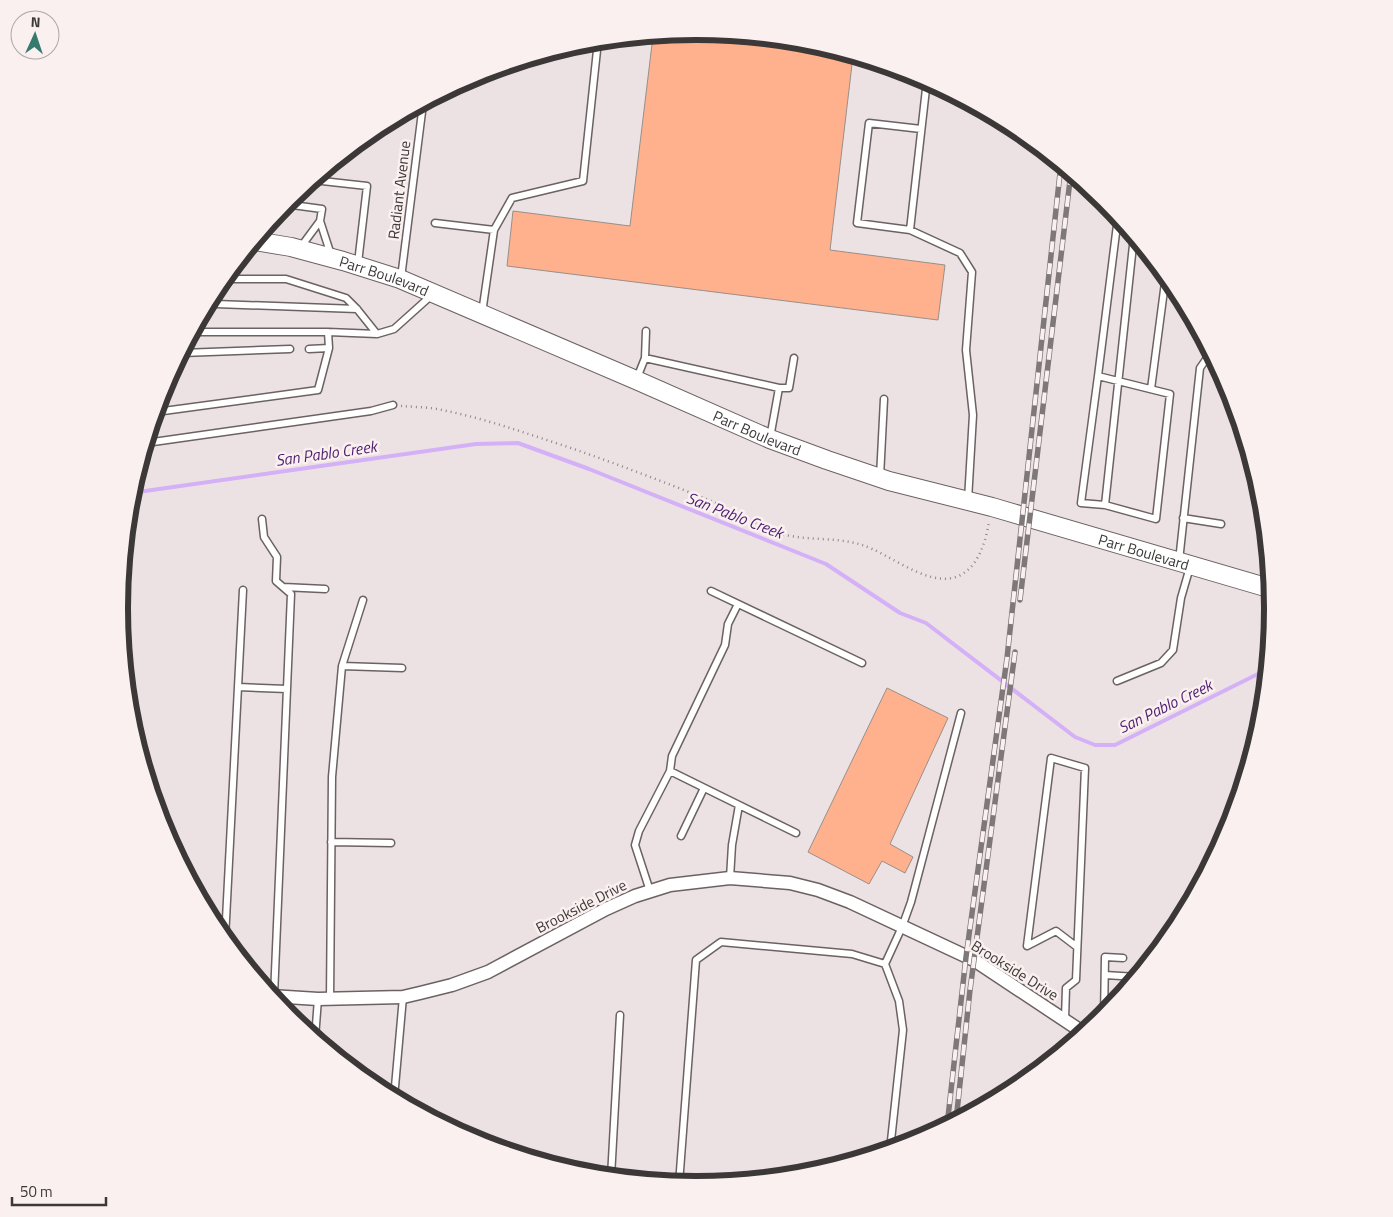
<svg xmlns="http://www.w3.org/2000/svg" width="1393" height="1217" viewBox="0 0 1393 1217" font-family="'Titillium Web',sans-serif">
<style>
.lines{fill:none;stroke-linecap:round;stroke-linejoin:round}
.stream{stroke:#d4b1f7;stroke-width:4}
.building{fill:#feb18c;stroke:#988f8b}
.lane-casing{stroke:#6b6262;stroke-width:9}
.street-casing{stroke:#6b6262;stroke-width:15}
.secondary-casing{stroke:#6b6262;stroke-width:20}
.path{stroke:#8d8686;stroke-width:2.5;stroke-dasharray:1 4;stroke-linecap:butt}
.lane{stroke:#fff;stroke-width:6}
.street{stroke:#fff;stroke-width:12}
.secondary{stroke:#fff;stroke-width:18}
.rail-casing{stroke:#7e7878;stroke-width:5.5}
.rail{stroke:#faf0f0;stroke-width:4;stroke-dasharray:11;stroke-linecap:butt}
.labels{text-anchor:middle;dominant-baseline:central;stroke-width:5;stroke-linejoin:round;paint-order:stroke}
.street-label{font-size:15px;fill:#3c3838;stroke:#faf0f0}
.water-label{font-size:16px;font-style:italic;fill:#4d1f6f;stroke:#faf0f0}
.rim{fill:none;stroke:#3c3838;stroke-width:6}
</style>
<rect width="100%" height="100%" fill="#ede2e3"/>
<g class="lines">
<path class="stream" d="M131,493L476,444L518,443L589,469L826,564L900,613L926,623L1075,737L1095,745H1115L1268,669"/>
</g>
<path class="building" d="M697,31L809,42L853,56L830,250L945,265L938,320L507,266L513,211L630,226L653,36Z
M887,688L948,718L890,844L913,857L905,873L882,861L869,884L808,852Z"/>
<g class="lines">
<defs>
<path id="lane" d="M927,80L910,230L960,253L972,272L966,350L973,415L968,500
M313,180L367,186L358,263
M285,204L322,209L320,221L300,248
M320,221L331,255
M435,223L494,230
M910,230L857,223L869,123L921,129
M401,278L423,104
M223,279H286L346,298L357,309L377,334
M216,304L357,309
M482,313L494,230L512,198L583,181L598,41
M196,327V332H328L377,334L394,329L433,294
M309,349L329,348
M182,353L290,349
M645,358L779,388L770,438
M1207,358L1209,348
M1098,376L1118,217
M637,378L645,358L646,331
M779,388H789L794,358
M1151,389L1166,275
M156,412L318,390L329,348L328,332
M146,443L371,411L393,405
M880,477L884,399
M1105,505L1081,503L1098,376L1170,394L1156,519L1105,505L1134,236
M1183,518L1221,524
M262,519L264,537L277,557L276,581L291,594L274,996
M1179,561L1200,368L1207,358L1214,359
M283,587L325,589
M711,591L862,663
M342,666L402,668
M1117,681L1161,663L1173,650L1181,598L1190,567
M238,687L287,689
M670,771L672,756L725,645L728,624L738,604
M739,805L796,833
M681,836L704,788
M331,842L391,843
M650,891L635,845L639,831L670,771L739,805L732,845L730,878
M1190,905L1197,882L1201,884
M225,939L243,590
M1105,975L1137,977
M330,999L332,777L342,666L363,600
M1104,1017L1105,957L1123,958
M1065,1019L1066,988L1076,980L1085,768L1051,758L1027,946L1056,931L1077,947
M315,1038L318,999
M394,1098L403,997
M890,1150L903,1030L899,1001L885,964L902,927L911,902L961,713
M611,1177L620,1015
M679,1184L696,960L721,942L852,954L885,964"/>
<path id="street" d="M271,996L318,999L360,998L403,997L420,993L452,985L488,972L606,909L635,896L670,885L730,878L790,883L818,890L850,902L974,960L1084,1033"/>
<g id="secondary">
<path id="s1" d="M255,241L291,247L343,261L400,279L636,380L770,439L827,460L889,481L992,507L1272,589"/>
</g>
</defs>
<use href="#lane" class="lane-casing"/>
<use href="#street" class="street-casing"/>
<use href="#secondary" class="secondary-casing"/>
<path class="path" d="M401,406C414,407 429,407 442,410C483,418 522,432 562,445C612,462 662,481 711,501C733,510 753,523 776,532C803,542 835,536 862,545C888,553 924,584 952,578C977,573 986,542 989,521"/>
<use href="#lane" class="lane"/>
<use href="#street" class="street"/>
<use href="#secondary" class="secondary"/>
<defs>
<path id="rail" d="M1020,600L1071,172
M956,1121L970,990L1015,652
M947,1126L966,957L1007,658L1061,164"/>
</defs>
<use href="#rail" class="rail-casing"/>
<use href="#rail" class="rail"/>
</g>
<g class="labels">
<g class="street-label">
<text transform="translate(399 190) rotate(-83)">Radiant Avenue</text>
<text stroke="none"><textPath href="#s1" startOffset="134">Parr Boulevard</textPath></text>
<text stroke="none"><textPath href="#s1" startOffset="539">Parr Boulevard</textPath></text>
<text stroke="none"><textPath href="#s1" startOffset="944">Parr Boulevard</textPath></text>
<text transform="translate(581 906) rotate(-27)">Brookside Drive</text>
<text transform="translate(1015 970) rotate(32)">Brookside Drive</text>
</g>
<g class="water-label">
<text transform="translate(326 453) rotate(-8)">San Pablo Creek</text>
<text transform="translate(735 515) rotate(21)">San Pablo Creek</text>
<text transform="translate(1165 706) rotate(-26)">San Pablo Creek</text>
</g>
</g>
<path d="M0 0H1393V1217H0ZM128 608a568 568 0 1 1 1136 0a568 568 0 1 1-1136 0Z" fill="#faf0f0" fill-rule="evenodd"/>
<path class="rim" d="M128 608a568 568 0 1 1 1136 0a568 568 0 1 1-1136 0Z"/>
<g transform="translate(35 35) rotate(3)"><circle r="24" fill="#faf0f0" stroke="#aea6a6"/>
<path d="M0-4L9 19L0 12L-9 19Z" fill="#367a6e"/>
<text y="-8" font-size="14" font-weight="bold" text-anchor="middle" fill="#3c3838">N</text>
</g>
<path d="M12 1197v8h94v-8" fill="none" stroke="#3c3838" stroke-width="2.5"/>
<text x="20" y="1197" font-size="15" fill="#3c3838" stroke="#faf0f0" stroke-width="4" paint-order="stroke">50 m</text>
</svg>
